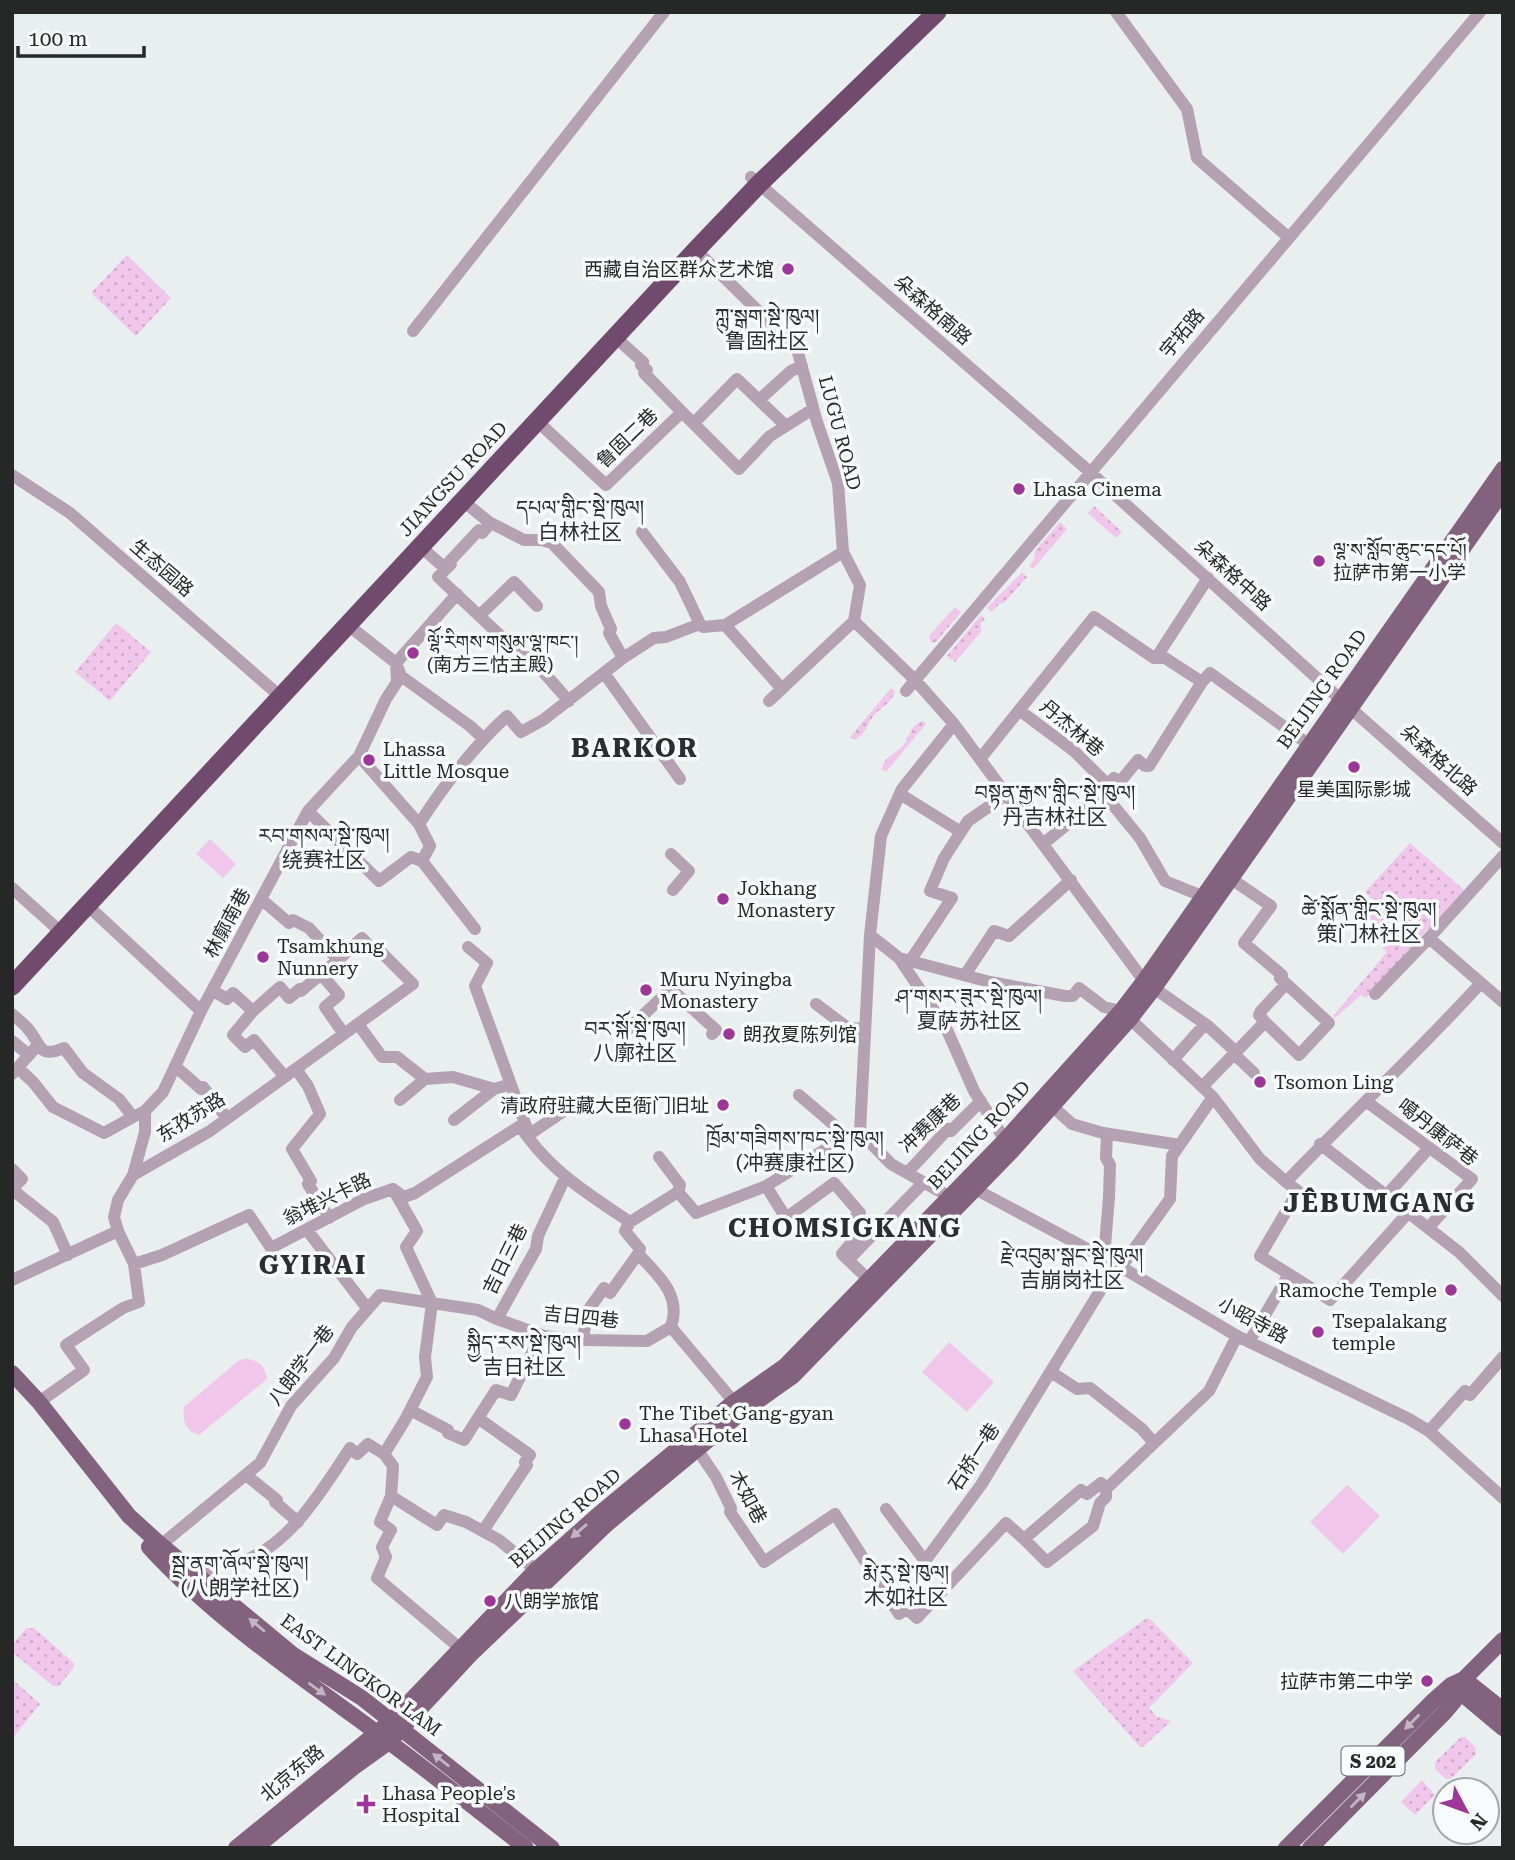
<svg xmlns="http://www.w3.org/2000/svg" width="1515" height="1860" viewBox="0 0 1515 1860" font-family="'Roboto Serif','Noto Sans SC','Noto Serif Tibetan',serif">
<style>
.green{fill:url(#green-dots)}
.pitch{fill:#f0c6eb}
.lines{fill:none;stroke-linecap:round;stroke-linejoin:round}
.minor{stroke:#b4a1b2;stroke-width:12}
.major{stroke:#83627f;stroke-width:16}
.highway{stroke:#714b6d;stroke-width:19}
.oneway{fill:#c3b6c4}
.poi-dot{fill:#9e3598;stroke:#f7fbfc;stroke-width:2.5}
.labels{text-anchor:middle;dominant-baseline:central;stroke-width:7;stroke-linejoin:round;paint-order:stroke}
.shield{fill:#f7fbfc;stroke:#656768;stroke-width:2}
.shield-label{font-size:18px;font-weight:bold;fill:#262828}
.poi-label{font-size:19px;fill:#262828;stroke:#f7fbfc;text-anchor:start}
.street-label{font-size:19px;fill:#262828;stroke:#f7fbfc}
.neighbourhood-label{font-size:21px;fill:#2a2e2e;stroke:#f7fbfc}
.district-label{font-size:26px;font-weight:bold;letter-spacing:2px;fill:#2a2e2e;stroke:#f7fbfc}
</style>
<defs>
<pattern id="green-dots" width="8" height="8" patternUnits="userSpaceOnUse" patternTransform="scale(1.75)"><rect width="8" height="8" fill="#f0c6eb"/><path d="M2 2h.1M6 6h.1" fill="none" stroke="#ceaaca" stroke-width="1.8" stroke-linecap="round"/></pattern>
</defs>
<rect width="100%" height="100%" fill="#e9eeef"/>
<path class="green" d="M127,255L171,298L136,336L91,293Z
M1094,506L1122,532L1116,538L1088,513Z
M1060,522L1067,529L1033,569L1029,566L1034,560L1035,551Z
M1022,572L1027,577L1004,603L999,604L992,612L987,608C999,594 1010,586 1022,572Z
M955,607L961,612L936,642L931,643L929,636Z
M981,615L985,619L981,623V632L955,662L947,656Z
M116,623L151,652L110,701L75,672Z
M891,688L895,691C891,705 880,707 872,718C866,727 865,735 854,740L850,737Z
M923,721L926,724L886,772L882,769C884,755 898,754 905,743C911,733 910,725 923,721Z
M1410,843L1464,890L1429,931L1427,930L1421,937L1423,940L1366,998L1361,995L1335,1018L1333,1016L1387,952L1383,948L1386,944L1361,923L1372,910L1373,900L1365,892Z
M1147,1618L1150,1619L1193,1663L1149,1708L1157,1717L1171,1721L1143,1747H1140L1073,1671Z
M27,1628H34L74,1663V1667L59,1686H53L12,1652V1645Z
M12,1679L40,1704L12,1739Z
M1461,1737H1465L1475,1747L1476,1754L1452,1778L1446,1779L1435,1769V1762Z
M1422,1780L1435,1795L1415,1815L1401,1802Z"/>
<path class="pitch" d="M210,839L236,864L223,878L196,854Z
M949,1342L994,1382L967,1412L922,1372Z
M244,1359C258,1359 265,1366 267,1379L199,1435C185,1431 182,1420 184,1407L238,1361Z
M1347,1485L1380,1516L1343,1554L1310,1522Z"/>
<g class="lines">
<path class="minor" d="M1116,12L1187,109L1197,158L1288,237
M751,177L1090,472L1340,699L1503,843
M696,250L797,349L817,422L838,483L843,552L860,585L854,621
M413,331L664,12
M615,337L643,362L641,365L647,370L644,373L682,412
M759,400L791,371L802,366
M537,421L606,485L682,412L739,469L770,436L813,409
M694,423L737,379L785,425
M12,475L70,513L281,697
M463,501L489,522L524,540H541L552,543L599,592L601,606L611,629L609,633L623,658
M642,532L680,582L700,624
M421,547L446,569L438,577L524,658L530,657L569,701
M446,569L451,564L449,562L479,530L482,533L491,523
M480,615L514,582L537,606
M854,621L915,680L954,724L1144,981L1208,1026L1236,1052
M348,625L396,663L401,676L470,726L483,738
M725,625L782,689
M1156,658L1208,578
M604,673L680,779
M906,691L1480,12
M769,701L854,621
M1019,710L1074,751L1108,785L1114,778L1119,783L1138,760L1145,766H1149L1202,682
M359,756L419,824L430,846L422,861
M980,759L1094,617L1154,658H1165L1202,682L1210,673L1308,744
M900,794L961,832
M308,811L379,881L411,857L422,861
M419,824C445,784 472,748 507,716L521,732L543,720L623,658L654,638L666,637L700,624L703,627L725,625L843,552
M1043,844L1076,817L1108,785L1104,794L1140,838L1165,881L1202,896
M671,854L689,871L673,890
M422,861L475,929
M1230,878L1271,906L1244,943L1282,975L1280,978L1329,1023L1299,1055L1265,1022
M12,888L62,933
M87,905L201,1011
M870,935L899,958L947,1030L974,1091L1005,1140
M1429,938L1503,1002
M468,947L487,963L475,986L526,1126L529,1131
M899,958L990,982L1065,996H1073L1079,988L1104,1007L1121,1011
M910,961L952,898L930,891L944,858L968,821L1007,794
M321,974L339,995L325,1007L344,1034
M965,975L994,931L1009,936L1071,880
M212,990L227,999L233,993L253,1011L280,987L289,998L300,989L301,991L338,960
M1375,994L1429,938L1503,856
M816,1004L848,1028L865,1029
M253,1011L233,1035L245,1047L254,1040L285,1077
M12,1014C18,1019 24,1024 29,1030C41,1044 38,1059 64,1048L83,1073L119,1099L133,1117L145,1111
M1130,1019L1213,1097L1260,1159L1286,1182
M358,1024L382,1057H397L425,1079L453,1077L494,1089L508,1085
M626,1031L671,989L716,1030L712,1034
M12,1041L29,1055
M1234,1054L1254,1073
M1173,1060L1205,1024
M175,1066L201,1089L203,1087L227,1118
M18,1068L33,1082L53,1107L104,1133L133,1117
M296,1069L308,1086L320,1114L292,1149L311,1181L308,1184L329,1218
M12,1074L38,1045
M1202,1087L1265,1022L1259,1015L1261,1011L1286,984
M799,1095L847,1136
M400,1100L425,1079
M1367,1102L1472,1179L1429,1227
M1052,1106L1072,1124L1103,1133L1180,1145
M454,1120L494,1089
M860,1132L870,935L881,836L902,789L954,724
M860,1132L891,1164L950,1197
M527,1136C556,1175 590,1195 630,1222L678,1192L696,1213L766,1186L847,1136L860,1132
M1320,1144L1459,1252L1503,1296
M659,1157L680,1185L678,1192
M12,1169L22,1179L13,1188L19,1195L53,1222L68,1255
M907,1173L948,1129L951,1131L981,1101
M133,1175L145,1132V1111L163,1092L201,1011L308,811L359,756L386,699L397,682L396,663L457,594
M766,1186L786,1218L834,1183L860,1213L850,1223L859,1234L842,1254L869,1280
M393,1189L417,1231L406,1247L432,1303L425,1357L427,1377L405,1420L384,1454L393,1466L391,1496L437,1525L444,1515L466,1522L499,1540L543,1576
M975,1189L1121,1267L1237,1336L1409,1419L1429,1431L1503,1498
M1385,1197L1429,1148
M630,1222L625,1231L640,1249L638,1254C658,1275 682,1295 671,1327
M307,1230L367,1308
M1104,1258L1109,1197L1110,1165L1106,1158L1107,1134
M848,1260L924,1182
M134,1264L162,1255L249,1215L271,1248L364,1199L393,1189L404,1197L415,1193L520,1126L527,1136L571,1106
M1121,1267L1170,1199L1172,1156L1213,1097
M1289,1274L1260,1256L1298,1191L1286,1182C1350,1115 1418,1052 1481,983
M12,1280L118,1231L114,1217L118,1200L133,1175L210,1131L413,984L378,949L374,951L362,938L338,960L309,928L293,920L289,923L261,899
M497,1319L536,1249L538,1236L565,1178
M583,1340L587,1312L604,1288L610,1293L638,1254
M1249,1342L1289,1274L1330,1300L1407,1214
M1051,1372L1077,1389L1090,1388L1142,1429L1154,1443
M39,1402L84,1370L66,1345L123,1308L139,1302L134,1264L118,1231
M410,1410L448,1430V1433L464,1440L478,1418
M1429,1431L1465,1391L1470,1395L1503,1357
M697,1449L716,1477L731,1508L730,1512L764,1562L835,1514L899,1614L907,1609L917,1618L1006,1523L1024,1539L1081,1490L1087,1494L1101,1483L1106,1489L1209,1391L1237,1336
M246,1475L277,1500L275,1502L298,1522
M391,1496L380,1522L391,1530L382,1547L386,1557L377,1578L455,1644L461,1647
M886,1509L925,1561L981,1485L1116,1265
M483,1531L527,1465L525,1462L530,1455L478,1418L496,1390L511,1395L541,1335
M1024,1539L1047,1562L1093,1526L1100,1503L1106,1497V1489
M156,1549L260,1463L291,1406L334,1358L352,1327L380,1295L478,1310L497,1319L544,1336L583,1340L647,1341L671,1327L734,1402
M193,1581L230,1554L240,1562C289,1547 323,1489 350,1448L357,1454L368,1444L384,1454"/>
<path class="major" d="M12,1373L39,1402L129,1516L161,1545L292,1654L362,1698L552,1848
M149,1547C210,1614 295,1673 369,1727C422,1766 474,1807 526,1848
M1464,1679L1503,1710
M1454,1687L1503,1728
M236,1848L391,1721L536,1570L598,1515L734,1402L785,1366L1005,1140L1121,1011L1144,981L1503,469
M255,1848L354,1767L389,1742L470,1655L607,1524L742,1412L793,1376L1012,1151L1130,1019L1154,988L1503,491
M1286,1848L1434,1700L1451,1685L1464,1679L1503,1640
M1310,1848L1446,1711L1461,1693L1464,1679"/>
<path class="highway" d="M12,986L696,250L759,184L937,12"/>
</g>
<defs><path id="oneway-solid" d="M-6-.8H1V-3.2L6.5 0L1 3.2V.8H-6Z" transform="scale(1.75)"/></defs>
<g class="oneway">
<use href="#oneway-solid" transform="translate(579 1531) rotate(139)"/>
<use href="#oneway-solid" transform="translate(257 1625) rotate(-140)"/>
<use href="#oneway-solid" transform="translate(317 1689) rotate(36)"/>
<use href="#oneway-solid" transform="translate(1412 1722) rotate(135)"/>
<use href="#oneway-solid" transform="translate(441 1760) rotate(-142)"/>
<use href="#oneway-solid" transform="translate(1358 1800) rotate(-45)"/>
</g>
<g class="poi-dot">
<circle cx="788" cy="269" r="7"/>
<circle cx="1019" cy="489" r="7"/>
<circle cx="1319" cy="561" r="7"/>
<circle cx="413" cy="653" r="7"/>
<circle cx="369" cy="760" r="7"/>
<circle cx="1354" cy="767" r="7"/>
<circle cx="723" cy="899" r="7"/>
<circle cx="263" cy="957" r="7"/>
<circle cx="646" cy="990" r="7"/>
<circle cx="729" cy="1034" r="7"/>
<circle cx="1260" cy="1082" r="7"/>
<circle cx="723" cy="1105" r="7"/>
<circle cx="1451" cy="1290" r="7"/>
<circle cx="1318" cy="1332" r="7"/>
<circle cx="625" cy="1424" r="7"/>
<circle cx="490" cy="1601" r="7"/>
<circle cx="1427" cy="1681" r="7"/>
<path d="M362.5 1793.5h7v7h7v7h-7v7h-7v-7h-7v-7h7z"/>
</g>
<g class="labels">
<rect class="shield" x="1341.5" y="1746.5" width="63" height="29" rx="5"/>
<g class="shield-label">
<text x="1373" y="1761">S 202</text>
</g>
<g class="poi-label">
<text x="774" y="269" text-anchor="end">西藏自治区群众艺术馆</text>
<text x="1033" y="489">Lhasa Cinema</text>
<text x="1333" y="550">ལྷ་ས་སློབ་ཆུང་དང་པོ།<tspan x="1333" dy="22">拉萨市第一小学</tspan></text>
<text x="427" y="642">ལྷོ་རིགས་གསུམ་ལྷ་ཁང་།<tspan x="427" dy="22">(南方三怙主殿)</tspan></text>
<text x="383" y="749">Lhassa<tspan x="383" dy="22">Little Mosque</tspan></text>
<text x="1354" y="789" text-anchor="middle">星美国际影城</text>
<text x="737" y="888">Jokhang<tspan x="737" dy="22">Monastery</tspan></text>
<text x="277" y="946">Tsamkhung<tspan x="277" dy="22">Nunnery</tspan></text>
<text x="660" y="979">Muru Nyingba<tspan x="660" dy="22">Monastery</tspan></text>
<text x="743" y="1034">朗孜夏陈列馆</text>
<text x="1274" y="1082">Tsomon Ling</text>
<text x="709" y="1105" text-anchor="end">清政府驻藏大臣衙门旧址</text>
<text x="1437" y="1290" text-anchor="end">Ramoche Temple</text>
<text x="1332" y="1321">Tsepalakang<tspan x="1332" dy="22">temple</tspan></text>
<text x="639" y="1413">The Tibet Gang-gyan<tspan x="639" dy="22">Lhasa Hotel</tspan></text>
<text x="504" y="1601">八朗学旅馆</text>
<text x="1413" y="1681" text-anchor="end">拉萨市第二中学</text>
<text x="382" y="1793">Lhasa People's<tspan x="382" dy="22">Hospital</tspan></text>
</g>
<g class="street-label">
<text transform="translate(933 310) rotate(41)">朵森格南路</text>
<text transform="translate(1182 333) rotate(-50)">宇拓路</text>
<text transform="translate(840 433) rotate(75)">LUGU ROAD</text>
<text transform="translate(627 438) rotate(-44)">鲁固二巷</text>
<text transform="translate(453 479) rotate(-47)">JIANGSU ROAD</text>
<text transform="translate(162 568) rotate(41)">生态园路</text>
<text transform="translate(1233 575) rotate(42)">朵森格中路</text>
<text transform="translate(1322 689) rotate(-55)">BEIJING ROAD</text>
<text transform="translate(1072 728) rotate(40)">丹杰林巷</text>
<text transform="translate(1439 760) rotate(42)">朵森格北路</text>
<text transform="translate(227 923) rotate(-62)">林廓南巷</text>
<text transform="translate(191 1117) rotate(-32)">东孜苏路</text>
<text transform="translate(930 1123) rotate(-44)">冲赛康巷</text>
<text transform="translate(1438 1132) rotate(38)">噶丹康萨巷</text>
<text transform="translate(979 1135) rotate(-47)">BEIJING ROAD</text>
<text transform="translate(327 1199) rotate(-26)">翁堆兴卡路</text>
<text transform="translate(505 1259) rotate(-64)">吉日三巷</text>
<text transform="translate(581 1317) rotate(6)">吉日四巷</text>
<text transform="translate(1253 1320) rotate(28)">小昭寺路</text>
<text transform="translate(301 1365) rotate(-53)">八朗学一巷</text>
<text transform="translate(974 1457) rotate(-57)">石桥一巷</text>
<text transform="translate(748 1497) rotate(62)">木如巷</text>
<text transform="translate(565 1518) rotate(-41)">BEIJING ROAD</text>
<text transform="translate(361 1675) rotate(36)">EAST LINGKOR LAM</text>
<text transform="translate(292 1773) rotate(-40)">北京东路</text>
</g>
<g class="neighbourhood-label">
<text x="767" y="317">ཀླུ་སྒུག་སྡེ་ཁུལ།<tspan x="767" dy="24">鲁固社区</tspan></text>
<text x="580" y="508">དཔལ་གླིང་སྡེ་ཁུལ།<tspan x="580" dy="24">白林社区</tspan></text>
<text x="1055" y="793">བསྟན་རྒྱས་གླིང་སྡེ་ཁུལ།<tspan x="1055" dy="24">丹吉林社区</tspan></text>
<text x="324" y="836">རབ་གསལ་སྡེ་ཁུལ།<tspan x="324" dy="24">绕赛社区</tspan></text>
<text x="1369" y="910">ཚེ་སྨོན་གླིང་སྡེ་ཁུལ།<tspan x="1369" dy="24">策门林社区</tspan></text>
<text x="969" y="997">ཤ་གསར་ཟུར་སྡེ་ཁུལ།<tspan x="969" dy="24">夏萨苏社区</tspan></text>
<text x="635" y="1029">བར་སྐོ་སྡེ་ཁུལ།<tspan x="635" dy="24">八廓社区</tspan></text>
<text x="795" y="1139">ཁྲོམ་གཟིགས་ཁང་སྡེ་ཁུལ།<tspan x="795" dy="24">(冲赛康社区)</tspan></text>
<text x="1072" y="1256">རྗེ་འབུམ་སྒང་སྡེ་ཁུལ།<tspan x="1072" dy="24">吉崩岗社区</tspan></text>
<text x="524" y="1343">སྐྱིད་རས་སྡེ་ཁུལ།<tspan x="524" dy="24">吉日社区</tspan></text>
<text x="240" y="1564">སྦྲ་ནག་ཞོལ་སྡེ་ཁུལ།<tspan x="240" dy="24">(八朗学社区)</tspan></text>
<text x="906" y="1573">རྨེ་རུ་སྡེ་ཁུལ།<tspan x="906" dy="24">木如社区</tspan></text>
</g>
<g class="district-label">
<text x="635" y="748">BARKOR</text>
<text x="1380" y="1203">JÊBUMGANG</text>
<text x="845" y="1228">CHOMSIGKANG</text>
<text x="313" y="1265">GYIRAI</text>
</g>
</g>
<rect width="1515" height="1860" fill="none" stroke="#262828" stroke-width="28"/>
<g transform="translate(1466 1811) rotate(131)"><circle r="33" fill="#f7fbfc" stroke="#a3a7a7" stroke-width="2"/>
<path d="M0-5L12 26L0 18L-12 26Z" fill="#9e3598"/>
<text y="-10" font-size="19" font-weight="bold" text-anchor="middle" fill="#262828">N</text>
</g>
<path d="M18 46v10h126v-10" fill="none" stroke="#262828" stroke-width="3.5"/>
<text x="28" y="46" font-size="21" fill="#262828" stroke="#f7fbfc" stroke-width="5" paint-order="stroke">100 m</text>
</svg>
